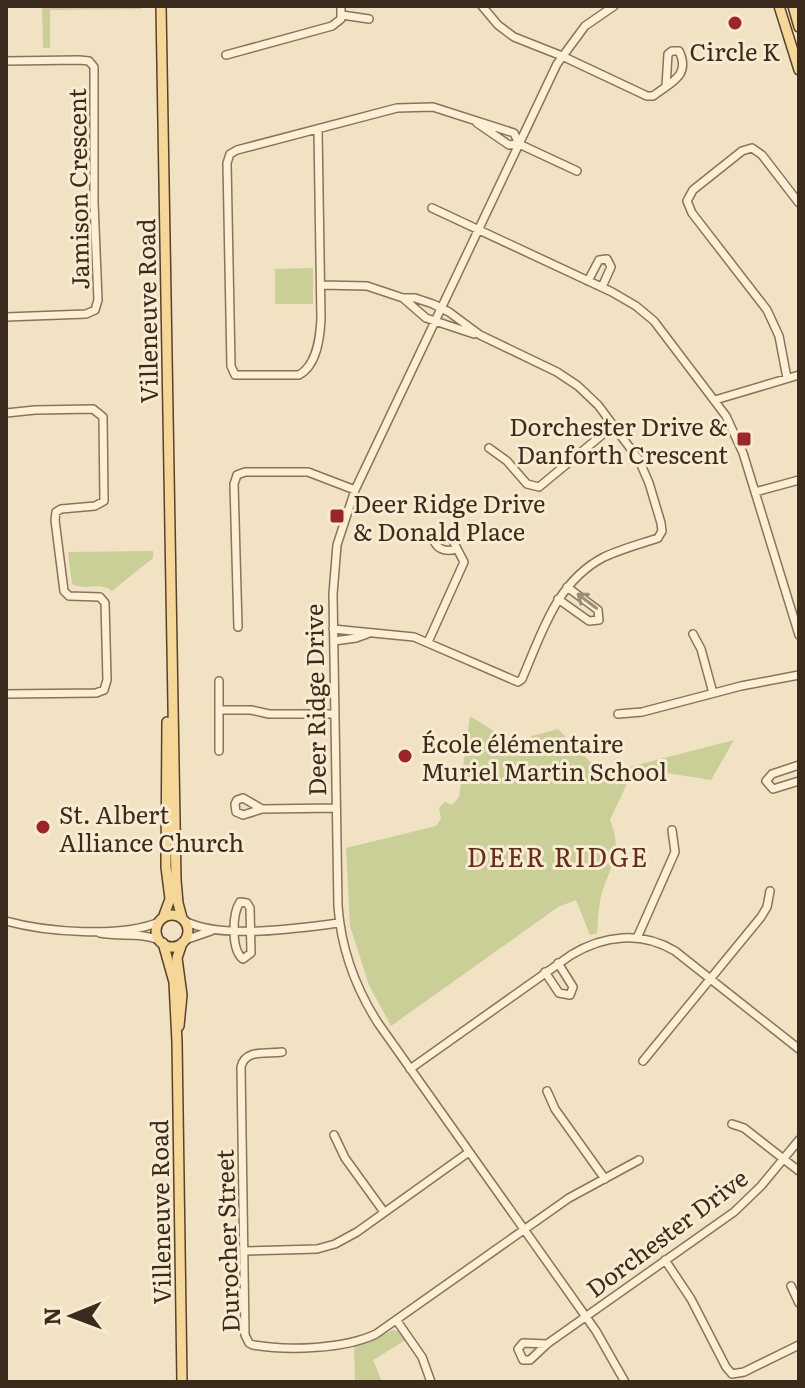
<svg xmlns="http://www.w3.org/2000/svg" width="805" height="1388" viewBox="0 0 805 1388" font-family="Literata,serif">
<style>
.green{fill:#c9cf96}
.lines{fill:none;stroke-linecap:round;stroke-linejoin:round}
.minor-casing{stroke:#8b7358;stroke-width:10}
.major-casing{stroke:#59412d;stroke-width:12}
.minor{stroke:#fbf0d6;stroke-width:7}
.major{stroke:#f5d898;stroke-width:9}
.oneway{stroke:#9b8e7a}
.poi-dot{fill:#9e2526;stroke:#f7ecd2;stroke-width:3}
.labels{text-anchor:middle;dominant-baseline:central;stroke-width:6;stroke-linejoin:round;paint-order:stroke}
.poi-label{font-size:24px;fill:#3b2b1d;stroke:#f7ecd2;text-anchor:start}
.street-label{font-size:24px;fill:#3b2b1d;stroke:#f7ecd2}
.neighbourhood-label{font-size:26px;letter-spacing:2px;fill:#692a1a;stroke:#f7ecd2}
</style>
<rect width="100%" height="100%" fill="#f0e2c2"/>
<path class="green" d="M42,6H141V9L50,10V48H43Z
M313,268V304H275V269Z
M153,551V558L112,591C100,581 85,591 72,584L68,552Z
M470,716L511,742L558,729L602,774L734,740L711,780L654,771L630,777L610,820C625,857 607,868 600,901C598,911 598,922 597,933L590,935L576,900L558,907L391,1026L369,985L350,926L346,848L436,826L441,819L439,808L445,802L452,805L459,797Z
M393,1330L401,1332L406,1340L373,1360L382,1382H355L354,1347L368,1343Z"/>
<g class="lines">
<defs>
<path id="minor" d="M482,6L498,25L514,37L562,56L647,96H653C671,82 691,76 679,51H672L668,54L666,86
M614,6L585,26L557,64L355,490L337,545L333,594L338,906C341,948 355,987 378,1023L596,1331L625,1382
M342,15L369,19
M226,55L332,26L341,19V6
M6,61L79,60L89,61L94,67V203L98,300L95,310L86,314L6,317
M477,123L509,145L519,144L577,171
M318,130L321,319C320,338 317,365 299,375H235L231,366L227,163L230,154L237,150L397,108L433,107L514,133L519,144
M432,208L612,292L636,306L654,321L726,416L743,453L799,635
M588,281L599,260L607,259L611,267L602,287
M321,285L367,286L403,298H415L433,304L449,312L480,335L557,372L578,386L598,405L639,460L649,483L661,523L662,531L658,538C640,544 621,549 604,557C556,582 542,633 522,679L518,682L414,637L333,629
M403,298L426,318L474,334
M787,378L779,336L767,310L692,213L687,201L693,190L742,151L752,148L762,155L799,203
M715,400L799,375
M6,413L35,410L93,409L103,417L104,501L95,506L61,509L56,512L55,520L64,591L69,596L100,597L105,603L107,680L104,690L96,693L6,694
M489,448L507,461L527,484L539,487L614,425
M755,492L799,480
M558,599L589,621L599,620L598,610L567,587
M238,627L234,484L237,475L245,472H308L355,490
M693,634L701,649L713,693
M334,641L356,638L367,634
M428,642L464,562L451,537L442,533L435,536L434,541C438,550 447,552 456,549
M219,681V751
M219,710H251L269,714H335
M618,714L642,712L741,686L799,675
M799,765L772,774L766,781L773,789L799,781
M262,809L243,798L237,800L235,804L236,812L243,815L262,809L336,808
M240,902L247,903L250,908L251,953L243,959C231,950 232,914 240,902Z
M6,921C45,932 121,938 159,922
M185,921C221,940 298,928 339,923
M100,933C120,937 140,932 159,940
M637,938L675,852L672,830
M185,940L211,931
M545,972L559,993L570,995L573,987L558,963
M282,1052C266,1054 245,1049 241,1067L245,1335L249,1343L253,1345C288,1351 345,1349 376,1334L569,1198L639,1160
M643,1061L761,917L767,907L770,891
M410,1069L571,955C604,935 641,931 675,951L799,1049
M547,1091L555,1109L605,1179
M732,1124L744,1128L799,1171
M334,1135L345,1158L384,1212
M244,1251L317,1249L335,1244L357,1232L469,1152
M665,1260L691,1299L726,1367L732,1374L744,1372L799,1345
M791,1286L799,1303
M397,1321L422,1357L431,1382
M547,1344L523,1343L518,1349L523,1360H530L547,1344L734,1212L761,1186L799,1140"/>
<path id="major" d="M161,6L176,880L178,903L182,918
M779,6L799,70
M793,6L799,27
M156 931a16 16 0 1 1 32 0a16 16 0 1 1-32 0Z
M163,918L170,899L166,867L167,722
M163,943L174,982L177,1042L182,1382
M179,1026L182,995L177,958L182,943"/>
</defs>
<use href="#minor" class="minor-casing"/>
<use href="#major" class="major-casing"/>
<use href="#minor" class="minor"/>
<use href="#major" class="major"/>
</g>
<defs><path id="oneway-shaft" d="M-6 0H5M1.5-3L5.5 0L1.5 3" fill="none" stroke-width="1.6" stroke-linecap="round" stroke-linejoin="round" transform="scale(2)"/></defs>
<use class="oneway" href="#oneway-shaft" transform="translate(587 601) rotate(-143)"/>
<g class="poi-dot">
<circle cx="735" cy="23" r="8"/>
<rect x="736" y="431" width="16" height="16" rx="4"/>
<rect x="329" y="508" width="16" height="16" rx="4"/>
<circle cx="405" cy="756" r="8"/>
<circle cx="43" cy="827" r="8"/>
</g>
<g class="labels">
<g class="poi-label">
<text x="735" y="50" text-anchor="middle">Circle K</text>
<text x="728" y="425" text-anchor="end">Dorchester Drive &amp;<tspan x="728" dy="28">Danforth Crescent</tspan></text>
<text x="353" y="502">Deer Ridge Drive<tspan x="353" dy="28">&amp; Donald Place</tspan></text>
<text x="421" y="742">École élémentaire<tspan x="421" dy="28">Muriel Martin School</tspan></text>
<text x="59" y="813">St. Albert<tspan x="59" dy="28">Alliance Church</tspan></text>
</g>
<g class="street-label">
<text transform="translate(77 189) rotate(-91)">Jamison Crescent</text>
<text transform="translate(146 311) rotate(-91)">Villeneuve Road</text>
<text transform="translate(314 700) rotate(-91)">Deer Ridge Drive</text>
<text transform="translate(159 1212) rotate(-91)">Villeneuve Road</text>
<text transform="translate(666 1232) rotate(-37)">Dorchester Drive</text>
<text transform="translate(226 1241) rotate(-92)">Durocher Street</text>
</g>
<g class="neighbourhood-label">
<text x="558" y="855">DEER RIDGE</text>
</g>
</g>
<rect width="805" height="1388" fill="none" stroke="#3b2b1d" stroke-width="16"/>
<g transform="translate(72 1316) rotate(269)" stroke="#f7ecd2" stroke-width="6" paint-order="stroke">
<path d="M0-6L14 30L0 20L-14 30Z" fill="#3b2b1d"/>
<text y="-12" font-size="22" font-weight="bold" text-anchor="middle" fill="#3b2b1d">N</text>
</g>
</svg>
